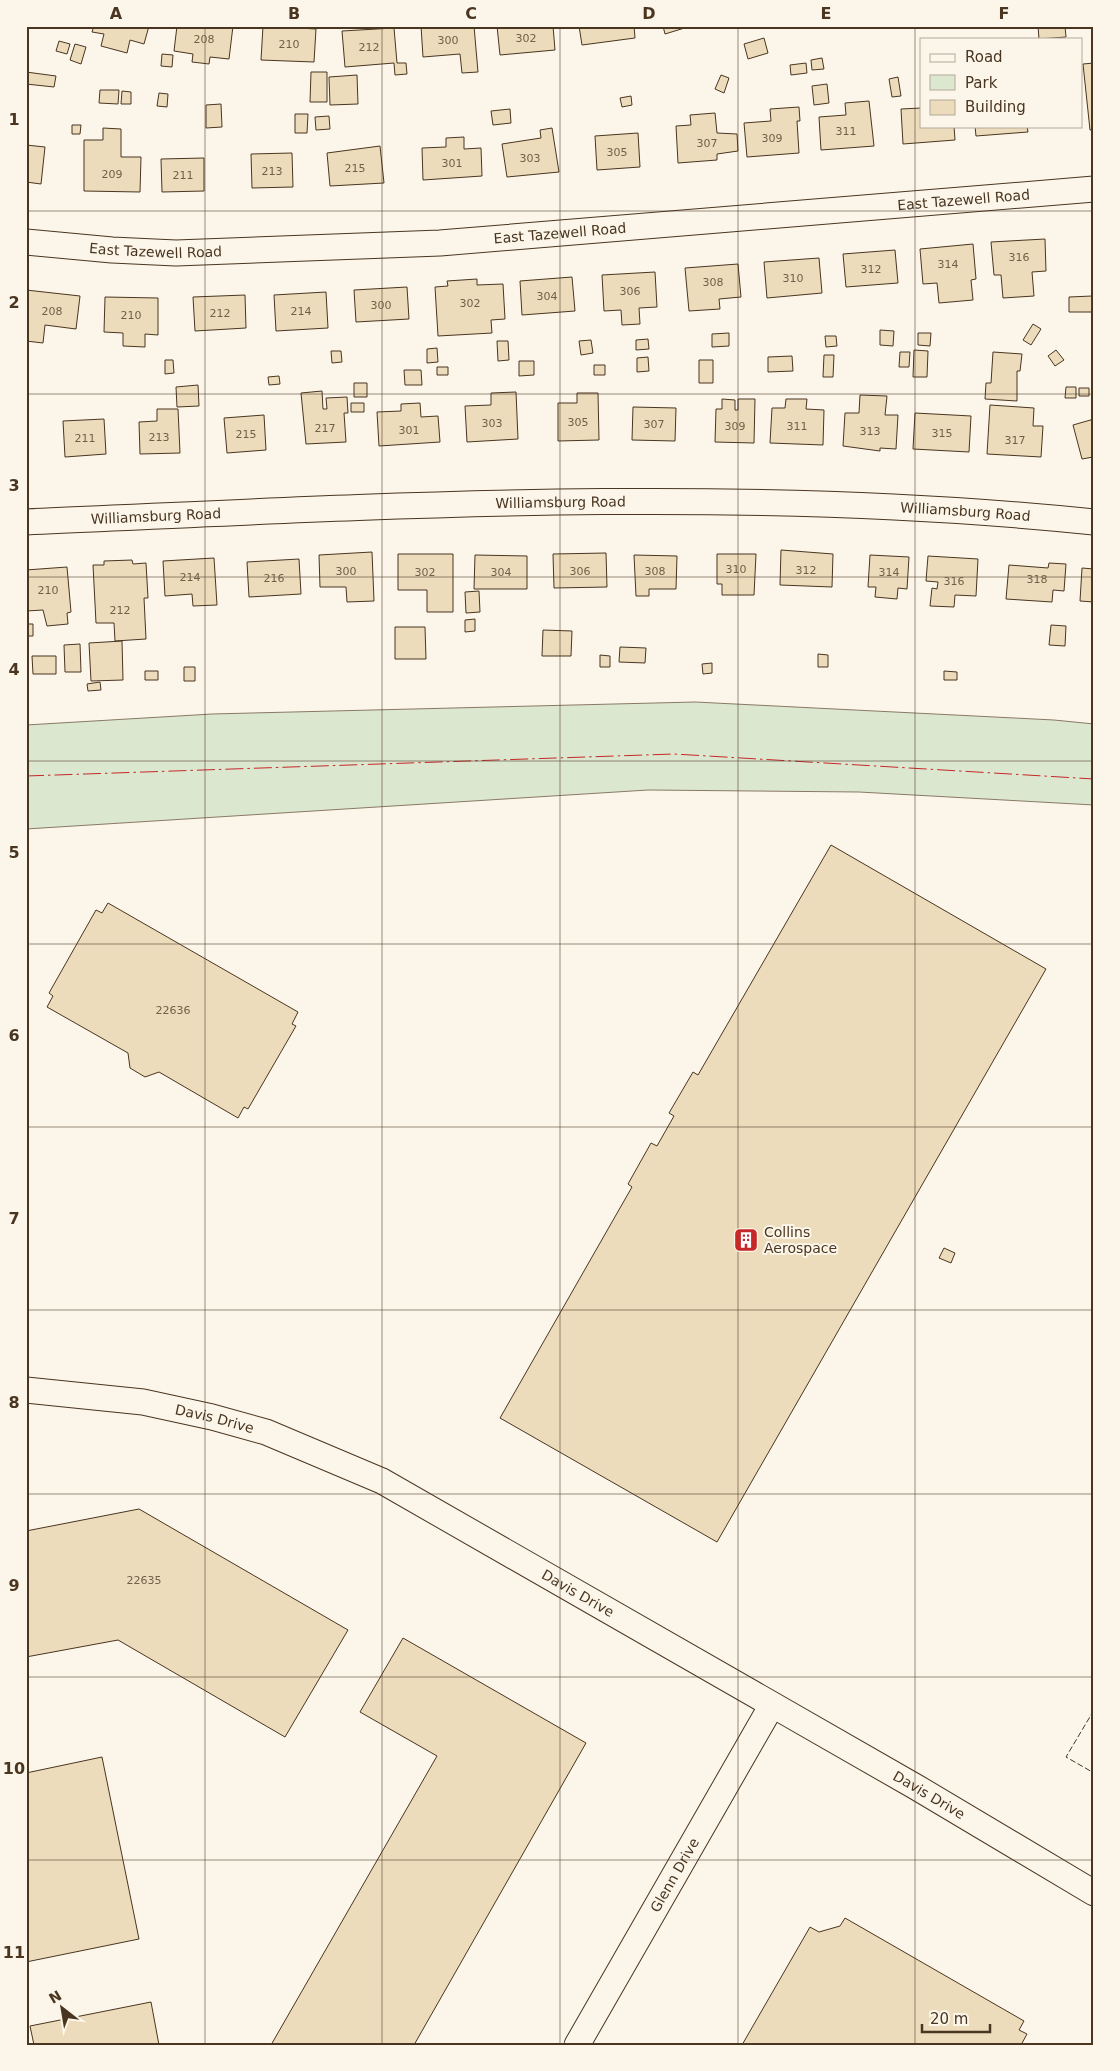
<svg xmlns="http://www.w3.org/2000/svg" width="1120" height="2071" viewBox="0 0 1120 2071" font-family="'DejaVu Sans',sans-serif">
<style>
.green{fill:#dce7d0;stroke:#887966}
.building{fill:#ecdcbc;stroke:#4a3520}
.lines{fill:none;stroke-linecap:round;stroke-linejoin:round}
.minor-casing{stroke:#4a3520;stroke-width:27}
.minor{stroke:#fbf6e9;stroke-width:25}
.fence{stroke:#4a3520;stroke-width:1;stroke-dasharray:6 2.5;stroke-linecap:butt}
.power{stroke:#c62828;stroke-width:1;stroke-dasharray:18 4 2.5 4;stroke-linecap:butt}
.grid{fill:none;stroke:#4a3520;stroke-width:1;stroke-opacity:0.55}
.labels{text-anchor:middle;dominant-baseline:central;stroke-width:4;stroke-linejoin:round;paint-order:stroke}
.number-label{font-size:11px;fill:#725f47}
.street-label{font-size:14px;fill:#4a3520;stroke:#fbf6e9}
.poi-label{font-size:14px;fill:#4a3520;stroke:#fbf6e9;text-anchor:start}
.neatline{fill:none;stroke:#4a3520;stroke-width:2}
.grid-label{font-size:16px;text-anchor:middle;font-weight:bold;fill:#4a3520}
</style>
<rect width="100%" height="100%" fill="#fbf6e9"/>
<path class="green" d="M695,702L1054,720L1094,724V805L859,792L648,790L26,829V725L212,714Z"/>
<path class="building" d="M94,26H149L144,44L130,40L127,53L101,46L104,34L92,32Z
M177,26H233L229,59L210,57L209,64L192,62L193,54L174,51Z
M263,26L316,29L314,62L261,60Z
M421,26H474L478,72L462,73L460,54L423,57Z
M497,26H553L555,50L500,55Z
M579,26H634L635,38L582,45Z
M663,26H691L665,34Z
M1038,26H1065L1066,37L1039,39Z
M394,28L397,63H406L407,74L395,75L394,63L345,67L342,31Z
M764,38L768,53L748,59L744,44Z
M59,41L70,44L67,54L56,51Z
M75,44L86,47L81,64L70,60Z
M162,54L173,55L172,67L161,66Z
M822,58L824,69L812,70L811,60Z
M806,63L807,73L791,75L790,65Z
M1094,63V130H1090L1083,64Z
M26,72L56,76L54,87L26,84Z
M311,72H327V102H310Z
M357,75L358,104L330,105L329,77Z
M721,75L729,78L724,93L715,89Z
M898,77L901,96L892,97L889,79Z
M827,84L829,103L814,105L812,86Z
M100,90H119L118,104L99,103Z
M122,91L131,92V104H121Z
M159,93L168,94L167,107L157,106Z
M631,96L632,105L622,107L620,98Z
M869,101L874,146L821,150L819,117L846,115L845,103Z
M221,104L222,127L206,128V105Z
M799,107L800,121H797L799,153L747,157L744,123L771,121L770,109Z
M921,108V126H954L955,140L903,144L901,109Z
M510,109L511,123L493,125L491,111Z
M715,113L717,133L737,134L738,151L717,154V160L678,163L676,126L691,125L690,115Z
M295,114H308L307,133H295Z
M329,116L330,129L316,130L315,117Z
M72,125H81L80,134H72Z
M975,126H1027L1028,132L976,136Z
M103,128L121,129V157H141L140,192L84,191V140H103Z
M552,128L559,172L507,177L502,144L541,138L540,130Z
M638,133L640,167L597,170L595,136Z
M464,137V149L481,148L482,176L423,180L422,148L446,147V138Z
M26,145L45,147L41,184L26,182Z
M380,146L384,183L330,186L327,153Z
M292,153L293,187L252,188L251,154Z
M204,158V191L162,192L161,159Z
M1045,239L1046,271L1032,272L1034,296L1003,298L1001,275H994L991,242Z
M973,244L976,279L971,280L973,300L939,303L937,283L923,284L920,249Z
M895,250L898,283L846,287L843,254Z
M819,258L822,293L767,298L764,262Z
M738,264L741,297L719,299L720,309L689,311L685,268Z
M655,272L657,307L639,308L640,324L622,325L621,310L604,311L602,275Z
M572,277L575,311L522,315L520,281Z
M477,279V285L503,284L505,319L491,320L492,333L438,336L435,287L448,286L447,281Z
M407,287L409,319L356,322L354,290Z
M26,290L80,296L76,329L45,325L43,343L26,341Z
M326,292L328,328L276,331L274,295Z
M245,295L246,328L195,331L193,297Z
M1092,296V312H1069V297Z
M105,297L158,298V335L145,334V347L123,346V333L104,332Z
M1033,324L1041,329L1031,345L1023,340Z
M880,330L894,331L893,346L880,345Z
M729,333V346L712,347V334Z
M918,333H931L930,346L918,345Z
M825,336H836L837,346L826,347Z
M648,339L649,349L636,350V340Z
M591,340L593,353L581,355L579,341Z
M497,341H508L509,360L498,361Z
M437,348L438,362L427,363V349Z
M914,350L928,351L927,377H913Z
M1056,350L1064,360L1055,366L1048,356Z
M331,351H341L342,362L332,363Z
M900,352H910L909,367H899Z
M993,352L1022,354L1020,371H1017V401L985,399L986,383H991Z
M824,355H834L833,377H823Z
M792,356L793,371L768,372V357Z
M648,357L649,371L637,372V358Z
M165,360H173L174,373L165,374Z
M699,360H713V383H699Z
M519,361H534V375L519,376Z
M594,365H605V375H594Z
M437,367H448V375H437Z
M404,370H421L422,385H405Z
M279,376L280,384L269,385L268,377Z
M354,383H367V397H354Z
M198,385L199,406L177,407L176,387Z
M1066,387H1076V398H1065Z
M1079,388H1089V396H1079Z
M322,391L323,409H327L326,398L347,397L348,413H344L346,442L306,444L301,393Z
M516,392L518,439L467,442L465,406L491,405V393Z
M577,393H598L599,440L558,441V403H577Z
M860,395L887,396L885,415H898L896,449L880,448V451L843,446L845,413H859Z
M722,399L735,400V410H738V399H755L754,443L715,442L716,409H722Z
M786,399H807L806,409L824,410L823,445L770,443L772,408H785Z
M351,403H364V412H351Z
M420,403L421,417L438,416L440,442L379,446L377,412L401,411V404Z
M990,405L1034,408L1033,426H1043L1041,457L987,454Z
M633,407L676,408L675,441L632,440Z
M157,409H178L180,453L140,454L139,422L157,421Z
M915,413L971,416L969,452L913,449Z
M264,415L266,450L227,453L224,418Z
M104,419L106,454L65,457L63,421Z
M1094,419V459L1093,457L1082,459L1073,425Z
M781,550L833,554L832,587L780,585Z
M372,552L374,601L347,602L346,587H320L319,555Z
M606,553L607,587L554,588L553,554Z
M398,554H453V612H427V590H398Z
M717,554H756L754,595H722V584H717Z
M475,555L527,556V589H474Z
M634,555L677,556L676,589H649V596H636Z
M870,555L909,557L907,589L898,588L897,599L875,597L876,587H868Z
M928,556L978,559L976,596L955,595L954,607L930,606L932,588L937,589L938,582L926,581Z
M214,558L217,605L193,606L192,594L165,596L163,561Z
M299,559L301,594L249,597L247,562Z
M132,560L133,564L146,563L148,598H144L146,639L115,641L114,623H96L93,565H104V561Z
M1049,563L1066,564L1064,591L1053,590L1052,602L1006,599L1009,565L1048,568Z
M67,567L71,612L67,613L68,624L47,626L43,610L26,611V570Z
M1082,568L1094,569V602L1080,601Z
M479,591L480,612L466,613L465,592Z
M475,619V631L465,632V620Z
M26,624H33V636H26Z
M1051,625L1066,626L1065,646L1049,645Z
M395,627H425L426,659H395Z
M543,630L572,631L571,656H542Z
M122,641L123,680L91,681L89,643Z
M80,644L81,672H65L64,645Z
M620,647L646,648L645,663L619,662Z
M818,654L828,655V667H818Z
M600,655L610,656V667H600Z
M32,656H56V674H33Z
M712,663V673L703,674L702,664Z
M184,667H195V681H184Z
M145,671H158V680H145Z
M944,671L957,672V680H944Z
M100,682L101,690L88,691L87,684Z
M831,845L1046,969L717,1542L500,1418L632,1187L628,1184L651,1143L657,1146L674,1116L669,1113L693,1072L698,1075Z
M108,903L298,1012L292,1024L296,1026L248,1109L244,1107L238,1118L159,1072L145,1077L130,1068L128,1053L47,1007L53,996L49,993L96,910L102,913Z
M944,1248L955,1253L951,1263L939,1258Z
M139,1509L348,1630L285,1737L118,1640L26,1657V1531Z
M403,1638L586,1743L414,2045H271L437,1756L360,1712Z
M102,1757L139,1939L26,1962V1773Z
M845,1918L1024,2021L1019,2030L1027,2034L1021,2045H742L810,1927L819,1932L840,1926Z
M151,2002L159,2045H34L30,2026Z"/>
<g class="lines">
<defs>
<g id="minor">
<path id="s1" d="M26,242L112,250L176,253L440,243L1094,189"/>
<path id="s2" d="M26,522C383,506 737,485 1094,522"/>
<path id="s3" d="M26,1390L143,1402L212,1417L266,1432L382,1481L916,1787L1094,1893"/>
<path id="s4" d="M577,2045L772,1705"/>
</g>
</defs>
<use href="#minor" class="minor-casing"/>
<use href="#minor" class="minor"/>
<path class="fence" d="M1094,1710L1066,1757L1094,1773"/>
<path class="power" d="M26,776L674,754L1094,779"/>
</g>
<path class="grid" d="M205,26V2045M382,26V2045M560,26V2045M738,26V2045M915,26V2045M26,211H1094M26,394H1094M26,577H1094M26,761H1094M26,944H1094M26,1127H1094M26,1310H1094M26,1494H1094M26,1677H1094M26,1860H1094"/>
<defs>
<symbol id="building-square" viewBox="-11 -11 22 22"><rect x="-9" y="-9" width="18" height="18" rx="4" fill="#c62828" stroke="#fbf6e9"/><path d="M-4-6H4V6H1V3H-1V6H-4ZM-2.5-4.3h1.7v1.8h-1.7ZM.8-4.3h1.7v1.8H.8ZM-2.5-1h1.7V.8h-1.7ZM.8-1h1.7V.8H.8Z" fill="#fff"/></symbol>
</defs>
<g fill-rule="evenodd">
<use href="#building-square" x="732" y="1226" width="28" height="28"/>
</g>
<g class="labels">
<g class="number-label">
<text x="526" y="38">302</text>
<text x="204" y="39">208</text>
<text x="448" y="40">300</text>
<text x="289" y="44">210</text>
<text x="369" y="47">212</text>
<text x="846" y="131">311</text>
<text x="772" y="138">309</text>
<text x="707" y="143">307</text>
<text x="617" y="152">305</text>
<text x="530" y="158">303</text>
<text x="452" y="163">301</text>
<text x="355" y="168">215</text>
<text x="272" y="171">213</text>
<text x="112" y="174">209</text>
<text x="183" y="175">211</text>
<text x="1019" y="257">316</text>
<text x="948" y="264">314</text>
<text x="871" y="269">312</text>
<text x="793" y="278">310</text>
<text x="713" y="282">308</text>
<text x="630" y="291">306</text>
<text x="547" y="296">304</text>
<text x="470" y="303">302</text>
<text x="381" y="305">300</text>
<text x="52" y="311">208</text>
<text x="301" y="311">214</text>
<text x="220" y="313">212</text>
<text x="131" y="315">210</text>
<text x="578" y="422">305</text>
<text x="492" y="423">303</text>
<text x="654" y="424">307</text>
<text x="735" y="426">309</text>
<text x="797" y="426">311</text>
<text x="325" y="428">217</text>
<text x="409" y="430">301</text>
<text x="870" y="431">313</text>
<text x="942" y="433">315</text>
<text x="246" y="434">215</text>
<text x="159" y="437">213</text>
<text x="85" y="438">211</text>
<text x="1015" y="440">317</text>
<text x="736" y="569">310</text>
<text x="806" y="570">312</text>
<text x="346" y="571">300</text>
<text x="580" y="571">306</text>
<text x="655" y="571">308</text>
<text x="425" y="572">302</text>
<text x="501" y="572">304</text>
<text x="889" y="572">314</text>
<text x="190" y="577">214</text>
<text x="274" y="578">216</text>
<text x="1037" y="579">318</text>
<text x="954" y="581">316</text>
<text x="48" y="590">210</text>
<text x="120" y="610">212</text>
<text x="173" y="1010">22636</text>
<text x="144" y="1580">22635</text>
</g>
<g class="street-label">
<text stroke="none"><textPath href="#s1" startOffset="940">East Tazewell Road</textPath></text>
<text stroke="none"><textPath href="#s1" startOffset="535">East Tazewell Road</textPath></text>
<text stroke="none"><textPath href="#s1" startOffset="130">East Tazewell Road</textPath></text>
<text stroke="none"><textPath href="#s2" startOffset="535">Williamsburg Road</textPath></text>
<text stroke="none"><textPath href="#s2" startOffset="940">Williamsburg Road</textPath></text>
<text stroke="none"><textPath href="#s2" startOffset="130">Williamsburg Road</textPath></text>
<text stroke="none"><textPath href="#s3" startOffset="191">Davis Drive</textPath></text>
<text stroke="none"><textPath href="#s3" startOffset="596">Davis Drive</textPath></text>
<text stroke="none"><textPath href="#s3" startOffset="1001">Davis Drive</textPath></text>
<text stroke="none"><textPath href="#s4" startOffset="196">Glenn Drive</textPath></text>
</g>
<g class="poi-label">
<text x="764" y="1232">Collins<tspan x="764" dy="16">Aerospace</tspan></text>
</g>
</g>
<rect width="1120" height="2071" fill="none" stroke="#fbf6e9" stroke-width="55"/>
<rect x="920" y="38" width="162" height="90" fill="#fbf6e9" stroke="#b4a999"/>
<rect x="930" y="54" width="25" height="8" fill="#fbf6e9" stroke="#b4a999"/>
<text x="965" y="62" font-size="15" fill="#4a3520">Road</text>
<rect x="930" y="75" width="25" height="15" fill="#dce7d0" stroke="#b4a999"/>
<text x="965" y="88" font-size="15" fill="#4a3520">Park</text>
<rect x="930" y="100" width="25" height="15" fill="#ecdcbc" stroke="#b4a999"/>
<text x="965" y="112" font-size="15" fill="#4a3520">Building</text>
<g transform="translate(62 2008) rotate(329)" stroke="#fbf6e9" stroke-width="4" paint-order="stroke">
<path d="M0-4L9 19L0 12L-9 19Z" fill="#4a3520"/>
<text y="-8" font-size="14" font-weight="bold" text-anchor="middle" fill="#4a3520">N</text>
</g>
<path d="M922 2024v8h68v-8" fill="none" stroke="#4a3520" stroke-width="2.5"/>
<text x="930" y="2024" font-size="15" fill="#4a3520" stroke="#fbf6e9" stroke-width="4" paint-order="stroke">20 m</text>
<rect x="28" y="28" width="1064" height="2016" class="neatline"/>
<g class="grid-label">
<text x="116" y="19">A</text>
<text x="294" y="19">B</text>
<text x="471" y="19">C</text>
<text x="649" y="19">D</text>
<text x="826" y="19">E</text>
<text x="1004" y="19">F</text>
<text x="14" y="125">1</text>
<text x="14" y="308">2</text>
<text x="14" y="491">3</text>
<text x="14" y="675">4</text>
<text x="14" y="858">5</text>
<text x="14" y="1041">6</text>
<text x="14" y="1224">7</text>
<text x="14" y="1408">8</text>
<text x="14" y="1591">9</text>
<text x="14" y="1774">10</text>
<text x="14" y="1958">11</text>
</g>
</svg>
